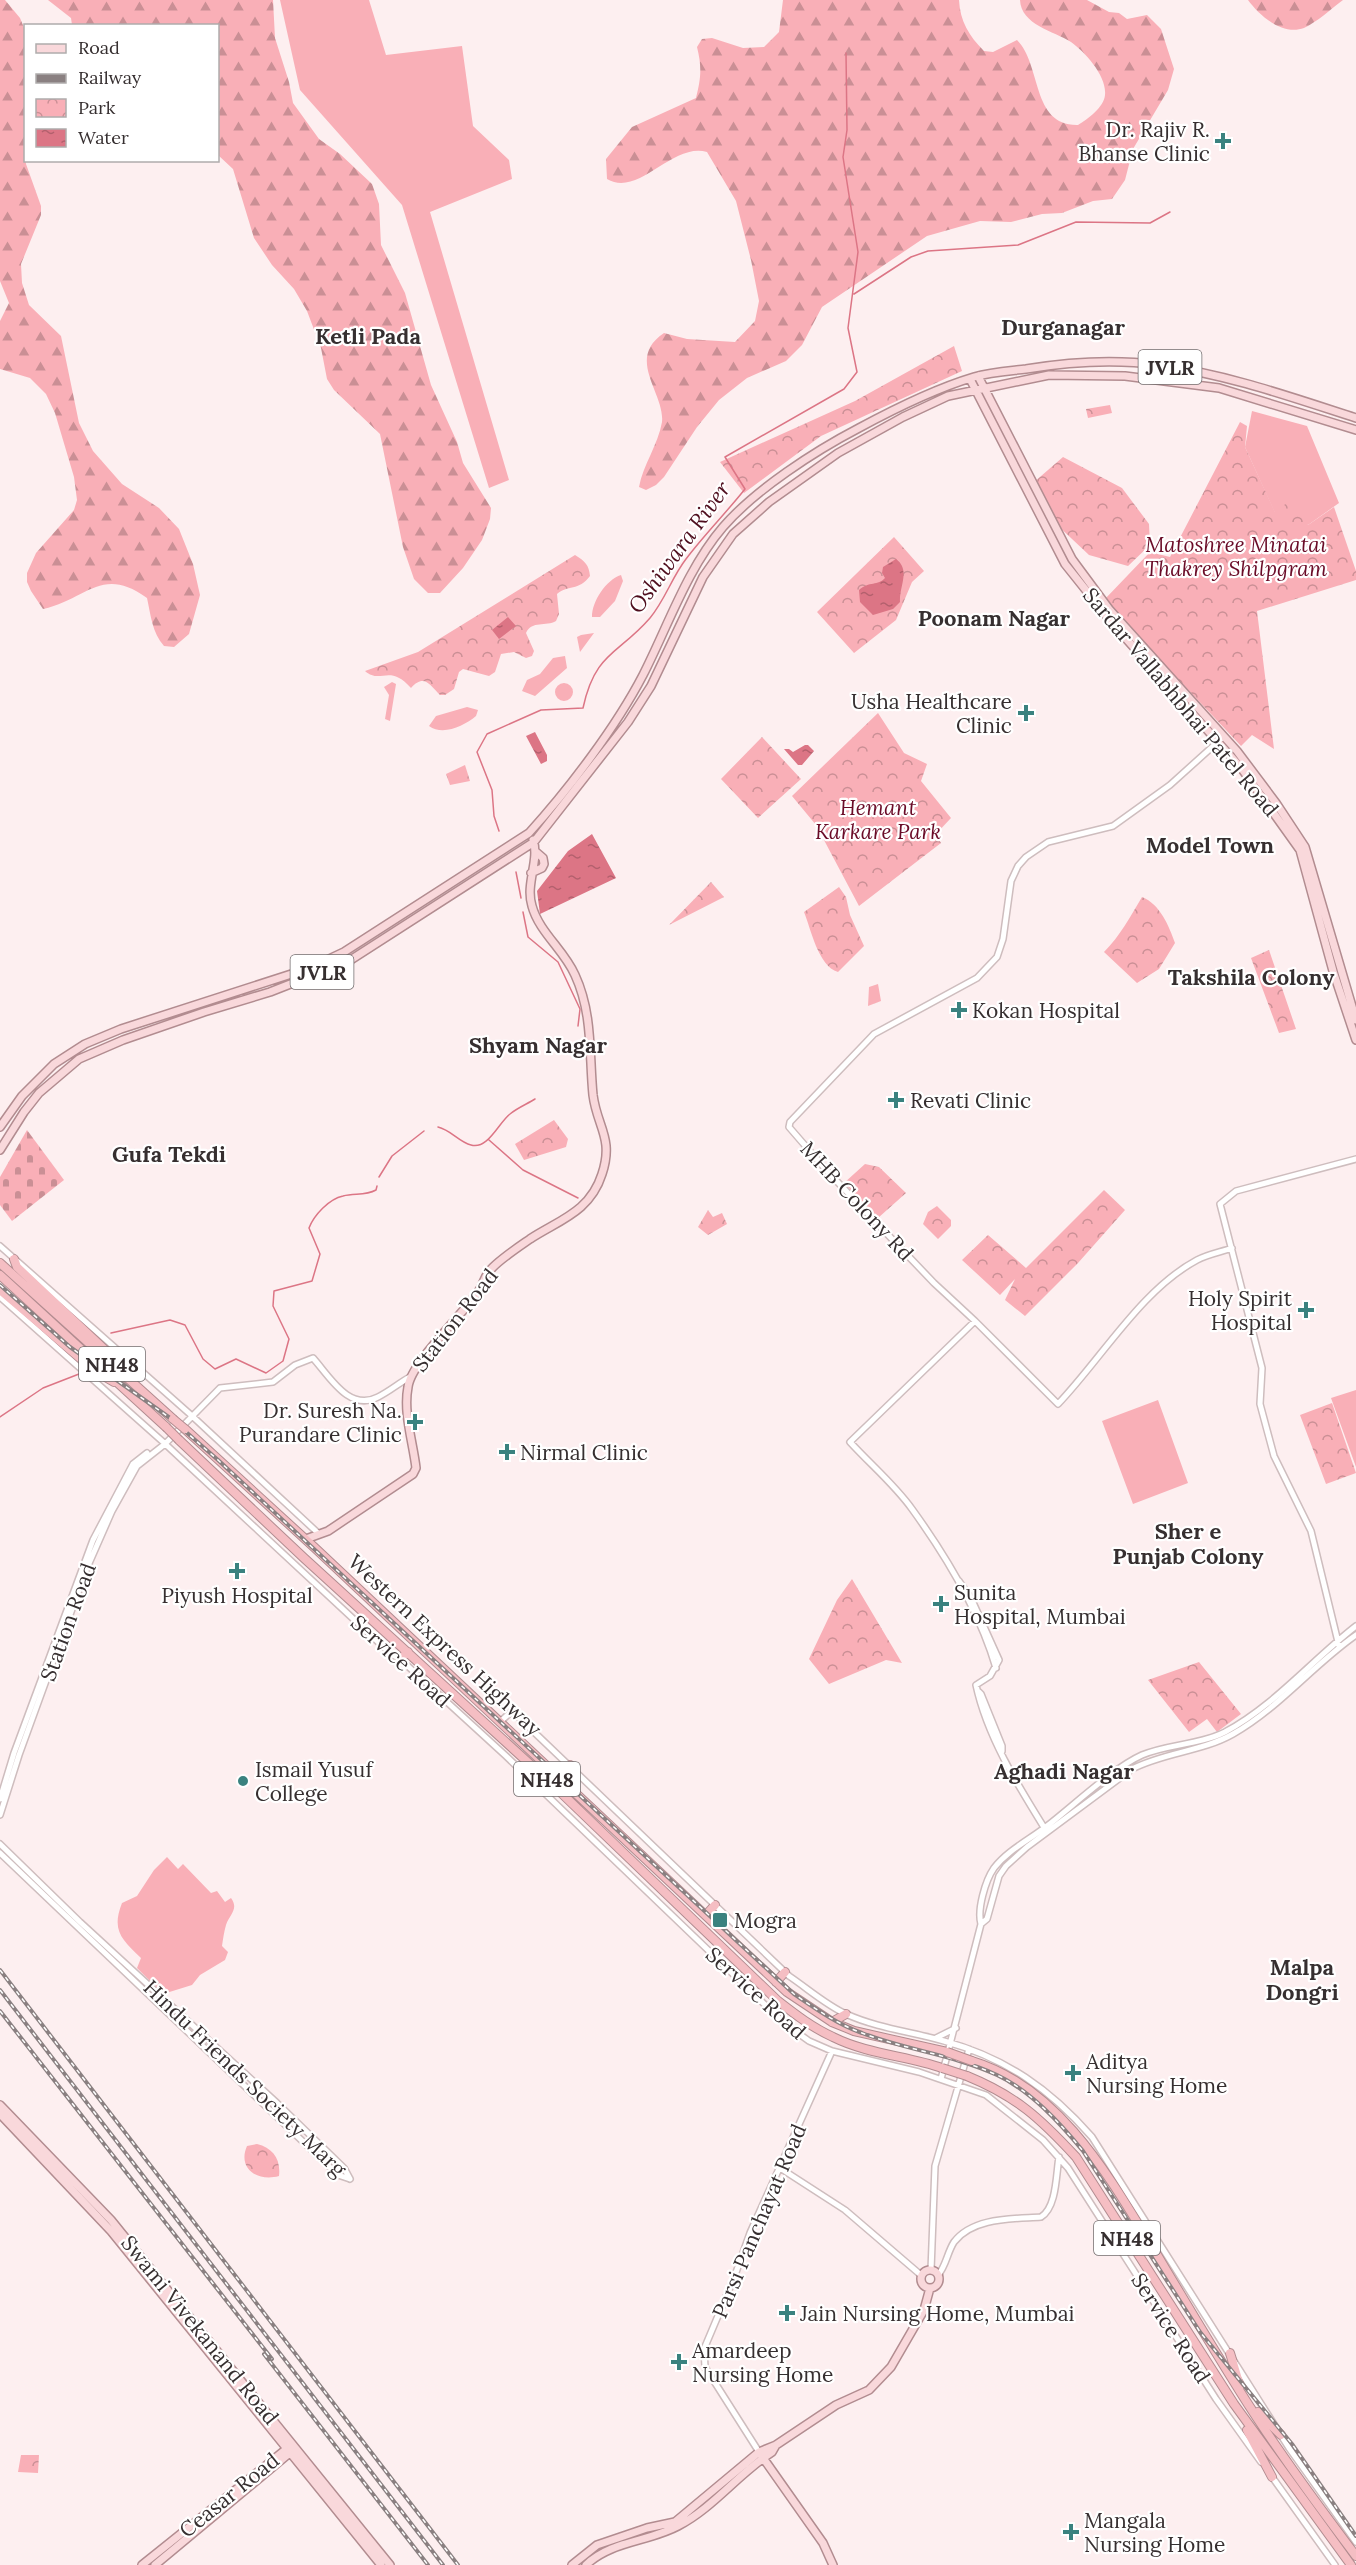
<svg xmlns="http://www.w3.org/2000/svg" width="1356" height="2565" viewBox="0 0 1356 2565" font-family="Lora,serif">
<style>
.green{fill:#f9afb7}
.forest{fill:url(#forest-firs)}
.cemetery{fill:url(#cemetery-stones)}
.park{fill:url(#park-crowns)}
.water{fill:url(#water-ripples)}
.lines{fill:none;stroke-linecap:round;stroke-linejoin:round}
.stream{stroke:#dc7585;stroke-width:1.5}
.minor-tunnel{stroke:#d5c9ca;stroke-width:5;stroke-dasharray:5 2.5;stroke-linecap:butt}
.minor-casing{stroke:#cebdbe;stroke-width:8}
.major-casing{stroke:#b28c90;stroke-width:10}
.highway-casing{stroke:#b28c90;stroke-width:10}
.minor{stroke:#fff;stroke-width:5}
.major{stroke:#f9d8db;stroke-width:7}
.highway{stroke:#f5bec3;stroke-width:8}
.rail-casing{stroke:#8a8081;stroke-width:4}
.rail{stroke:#fff;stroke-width:1.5;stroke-dasharray:4.5;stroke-linecap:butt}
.highway-bridge-casing{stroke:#b28c90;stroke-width:10;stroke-linecap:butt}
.highway-bridge{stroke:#f5bec3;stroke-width:8}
.poi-dot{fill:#3a827f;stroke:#fff;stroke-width:2}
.labels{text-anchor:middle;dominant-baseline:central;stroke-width:4.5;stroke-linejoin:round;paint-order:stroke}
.shield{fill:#fff;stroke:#726d6e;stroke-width:1.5}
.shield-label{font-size:20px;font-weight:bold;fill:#362f30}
.poi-label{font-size:21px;fill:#362f30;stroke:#fff;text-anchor:start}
.park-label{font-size:21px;font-style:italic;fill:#6a0b27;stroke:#fff}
.street-label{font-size:21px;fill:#362f30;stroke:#fff}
.neighbourhood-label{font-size:22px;font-weight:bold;fill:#362f30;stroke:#fff}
.water-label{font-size:22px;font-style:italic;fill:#4f0e1e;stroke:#fff}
</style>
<defs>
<pattern id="forest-firs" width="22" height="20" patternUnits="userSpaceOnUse" patternTransform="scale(1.5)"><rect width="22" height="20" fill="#f9afb7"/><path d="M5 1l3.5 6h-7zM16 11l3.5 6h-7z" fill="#ca8f95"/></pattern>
<pattern id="cemetery-stones" width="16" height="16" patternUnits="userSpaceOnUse" patternTransform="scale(1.5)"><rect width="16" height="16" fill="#f9afb7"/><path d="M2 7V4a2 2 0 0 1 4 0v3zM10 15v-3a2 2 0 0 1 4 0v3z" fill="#ca8f95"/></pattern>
<pattern id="park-crowns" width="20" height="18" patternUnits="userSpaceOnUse" patternTransform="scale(1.5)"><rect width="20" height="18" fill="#f9afb7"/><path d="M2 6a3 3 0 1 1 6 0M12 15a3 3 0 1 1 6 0" fill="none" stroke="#ca8f95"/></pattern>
<pattern id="water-ripples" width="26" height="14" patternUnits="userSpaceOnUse" patternTransform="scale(1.5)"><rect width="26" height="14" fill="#dc7585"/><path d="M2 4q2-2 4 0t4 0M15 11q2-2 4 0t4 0" fill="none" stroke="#b3606d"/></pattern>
</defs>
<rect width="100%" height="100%" fill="#fdeff0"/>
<path class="green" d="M280,0H369L386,55L462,46L473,126L509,160L512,179L430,212L509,480L489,488L402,205L300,90Z
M1252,411L1307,426L1339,503L1308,525L1275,513L1245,447Z
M621,575L623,581L615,601L600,617H592C592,601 606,580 621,575Z
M594,633L580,652L577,637L581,635Z
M565,656L567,668L535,696L522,691L527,680L540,674L553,658Z
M392,682L396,684L390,721L385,719L389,695L384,687Z
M555 692a9 9 0 1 1 18 0a9 9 0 1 1-18 0Z
M467,707L478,710L476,716C464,726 443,736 429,726L436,716Z
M1356,1390V1467L1331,1398Z
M1158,1400L1188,1483L1133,1504L1102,1421Z
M167,1857L178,1869L183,1864L211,1893L217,1891L225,1902L231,1898C239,1909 230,1914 226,1925C224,1932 223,1939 222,1946L228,1952L225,1960L200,1975L192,1985L163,1994L137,1968L141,1958C122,1939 111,1931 122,1903L137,1896L154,1870Z"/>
<path class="forest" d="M0,0H5L20,18L25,30L24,142L26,164L41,206V215L21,264L22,283L29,305L61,336L79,423L93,451L122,484L159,508L179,529L193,564L200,595L189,634L174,647L164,646C152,632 151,616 147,598C102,565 87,599 43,609L31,591L27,582V573L36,553L74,510L77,500L74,477L55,413L46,394L30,378L0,369V321L9,303L0,281Z
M48,0H273L275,38L289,82L293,103L319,139L340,154L372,184L379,204L381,245L405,293L431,385L457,442L463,463L491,508L490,519L482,540L463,568L440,593H428L414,579L403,547L380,434L334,390L327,379L321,348L307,311L294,289L272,265L254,238L233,169L218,155V26L72,25L71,18Z
M783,0H959C960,21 969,36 984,51L993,52L1017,40C1042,65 1031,126 1078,125C1088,119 1104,107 1105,95C1107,76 1085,52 1071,42C1054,31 1021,25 1020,0H1087L1109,12L1119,13L1127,19L1147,15L1161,29L1174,69L1168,90L1133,149L1125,180L1112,199L1093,201L1062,213L1042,214L1011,222L980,221L927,236L822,307L802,345L786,361L747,378L719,400L697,427L664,477L656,485L646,490L639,487C643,465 658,445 662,422C665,393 625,359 664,333L687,339L735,342L755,321L759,301L751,260L736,201L707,152C672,142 639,198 607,179L606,159L632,127L696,98C701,78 702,67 697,47L702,39L712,38L743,48L764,47L779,32Z
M1248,0H1343C1331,9 1317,22 1304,28C1282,36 1259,15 1248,0Z"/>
<path class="cemetery" d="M27,1130L64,1180L12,1221L0,1205V1177Z"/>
<path class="park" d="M954,346L962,371L821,436L744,493L720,462L855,401Z
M1110,405L1112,413L1088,418L1086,409Z
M1240,422L1247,426L1245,447L1275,512L1288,502L1308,525L1334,507L1356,571V580L1257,611L1274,749L1252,735L1241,746L1115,612L1105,599L1150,552L1170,557Z
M1063,457L1122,488L1149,524L1150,545L1128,566L1089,555L1054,522L1033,483Z
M894,537L924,571L912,582L896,620L854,653L817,612Z
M575,555C585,561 589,565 590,576C579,591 567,585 557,594L559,614L556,621C546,627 532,620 526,633L534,651L532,656L526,658L514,652L501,654L495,672L489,676L463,669L459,672L454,689L445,695H440C430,685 424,673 411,688C389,663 381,685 365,671L418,652Z
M878,713L904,753L927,764L921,781L951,818L936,834L941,843L859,906L816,825L792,796Z
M762,737L801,779L758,818L721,779Z
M465,765L470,781L450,785L446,774Z
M711,882L724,897L669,925Z
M839,887L846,897L850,915L864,946L838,972C818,966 811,929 804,912Z
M1142,897C1160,904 1169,926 1175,943L1159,969L1137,983L1104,952C1120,936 1130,917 1142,897Z
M1269,950L1296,1029L1279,1033L1251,958Z
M878,984L881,1001L868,1006L869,987Z
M554,1120L568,1139L566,1147L524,1160L515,1144Z
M865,1164L879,1167L906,1193L878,1218L844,1183Z
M1104,1190L1125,1210L1078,1263L1025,1316L1005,1300L1015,1279L1000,1295L962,1260L988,1235L1026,1268Z
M937,1206L951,1220V1226L938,1239L923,1224L928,1212Z
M708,1210L713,1217L722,1213L727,1224L708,1235L698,1227Z
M1332,1403L1356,1473L1326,1484L1300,1415Z
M852,1579L902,1663L886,1660L829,1684L809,1659L837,1600Z
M1199,1662L1241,1714L1217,1732L1207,1719L1189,1732L1148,1680Z
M257,2144C273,2148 281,2159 279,2176C258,2182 237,2169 247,2146Z
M21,2455H39L38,2473L18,2472Z"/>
<path class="water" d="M896,559C911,570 899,586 900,602L893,609L873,615L860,602L859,590C869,581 878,586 885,578L882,573L883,567Z
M508,617L516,626L499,639L492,630Z
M535,732L547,755V761L541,764L526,736Z
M805,745H808L814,751L802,765H798L784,749H789L793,752Z
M592,834L616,878L540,914L537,891L568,851Z"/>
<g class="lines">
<path class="stream" d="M854,294L911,257L928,251L1018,245L1076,222L1150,223L1170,212
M499,831L494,816L492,790L477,752L487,734L541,710L583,708C595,652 618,655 650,618C665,600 672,577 686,559C704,535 726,513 745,489L725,457L844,389L857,372L848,328L858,252L843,157L847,130L846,53
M516,872L521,898
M523,912L528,937L558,962L580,1009L578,1026
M438,1127C451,1130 459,1142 471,1145C488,1150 499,1122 510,1114C517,1108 527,1104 535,1099
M489,1140L523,1170L578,1198
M379,1177L392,1156L424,1131
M111,1333L170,1320L185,1325L203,1359L215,1369L236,1359L266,1373L283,1361L289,1339L273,1306L274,1291L312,1281L320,1254L309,1228C314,1215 329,1199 343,1196C355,1193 365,1196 376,1190L377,1186
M0,1417L43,1388L79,1374"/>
<path class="minor-tunnel" d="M1119,2247L1149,2227"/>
<defs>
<path id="minor" d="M1221,739L1170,785L1113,826L1048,842L1026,857L1018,866L1011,881L1003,939L997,957L977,978L874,1034L790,1122L789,1127L828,1172L934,1283L975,1321L1058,1404C1102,1358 1141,1290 1197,1260C1208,1254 1221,1252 1232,1248
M0,1246L191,1415L319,1534
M0,1297L162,1441L390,1653L400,1659L506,1756L784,2023L809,2041L832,2051L919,2072L986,2095L1043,2140L1068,2168L1216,2399L1261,2462
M975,1321L850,1442C870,1464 895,1485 912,1509C946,1556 980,1613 996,1668
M959,1581L971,1598L999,1660L990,1676L976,1685C987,1736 1017,1784 1045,1829
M1339,1646L1311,1531L1274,1456L1260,1404L1262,1368L1220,1204L1236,1191L1356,1159
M979,1692L981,1694L1002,1746V1751
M501,1721L512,1711L789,1976C807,1988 826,2005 846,2014C877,2028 912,2032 944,2041C1006,2058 1050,2089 1092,2137L1289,2448L1356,2542
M0,1799L14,1753L93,1540L133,1464L147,1453
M0,1815L19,1755L87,1568L112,1511L137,1466L165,1444L220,1388L273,1382L295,1365L313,1358C330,1377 349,1412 378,1397C390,1391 399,1383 410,1377
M0,1844L80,1922L277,2103L344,2168L350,2179
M0,1853L338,2175L350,2179
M981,1924L987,1919L999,1876L1006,1866L1027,1847L1132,1769C1165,1752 1201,1752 1233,1734C1279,1708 1313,1665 1356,1635
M936,2038L956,2028
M941,2079L981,1924C977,1910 985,1881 994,1868C1008,1850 1029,1840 1047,1826C1073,1806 1113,1768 1142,1755C1168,1744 1199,1745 1225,1732C1274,1706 1312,1660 1356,1626
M780,2168L845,2210L922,2276
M931,2270L935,2166L969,2049
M938,2275C946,2266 947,2253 954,2242C973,2217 1013,2219 1041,2217C1057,2207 1056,2174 1059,2157
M759,2452L705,2367L704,2349L734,2278L750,2233L832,2051
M1270,2474L1335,2565"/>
<path id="major" d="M978,376L1072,559L1109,609L1237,751L1276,803L1305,847L1356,1020
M970,379L1065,564L1113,624L1242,769L1300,850L1333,971L1356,1040
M531,873L542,868L544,864L543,858L536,852
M0,1127L22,1096L54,1064L85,1044L121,1029L310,968L344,952L529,833C569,789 616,727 643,675C668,626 687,569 723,527C756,489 815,451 859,428C896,408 934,389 974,377C991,372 1009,371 1026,369C1069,362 1115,359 1158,365C1226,374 1291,397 1356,418
M0,1150L24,1112L39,1093L79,1059L123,1040L204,1012L270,992L349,961L534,842L628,722L651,686L703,577L733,534L769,502L838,453L903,417L948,396L1049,375L1125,376L1219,388L1356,430
M306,1539L328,1531L413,1474L416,1468C413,1442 403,1413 408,1387C411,1362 464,1314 480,1289C483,1284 484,1278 488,1273C494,1263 520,1246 530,1239C559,1220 590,1212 602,1174C614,1138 597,1127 593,1095C589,1054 593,1014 575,975C564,950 539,932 532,906C525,884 540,860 533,840
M0,2105L111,2220L390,2565
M0,2114L111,2231L381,2565
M921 2279a9 9 0 1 1 18 0a9 9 0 1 1-18 0Z
M761,2455L823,2543L833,2565
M142,2565L289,2447
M155,2565L292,2451
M572,2565L597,2545L647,2528L675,2522L759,2452L776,2445L836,2405L869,2390L891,2367L924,2310L930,2288
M586,2565C611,2541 648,2542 678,2526C713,2508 738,2474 772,2452L776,2445"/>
<path id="highway" d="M14,1259L17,1267L122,1366L127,1375
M0,1263L173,1419
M0,1275L166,1427
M0,1290L95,1371L114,1382
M185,1429L315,1548L787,1992L832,2022L854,2031L947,2052
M179,1440L304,1558L555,1787L778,2001C796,2015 813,2028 833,2037C867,2054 907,2056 942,2068
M400,1659L408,1652
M555,1772L570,1765
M706,1915L715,1905
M776,1982L785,1972
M832,2022L846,2014
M972,2061C1061,2088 1111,2180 1156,2253C1184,2300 1212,2347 1241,2393C1276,2449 1316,2503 1356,2556
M967,2076C1016,2096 1040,2118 1076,2157L1234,2404L1351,2565
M1230,2353L1240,2386
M1258,2412L1281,2435
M1247,2430L1272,2477"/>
</defs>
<use href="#minor" class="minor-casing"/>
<use href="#major" class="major-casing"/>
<use href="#highway" class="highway-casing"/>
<use href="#minor" class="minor"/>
<use href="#major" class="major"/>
<use href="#highway" class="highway"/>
<defs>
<path id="rail" d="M0,1285L70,1347L170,1418L218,1460L794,1994C816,2009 837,2024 862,2033C906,2050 954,2055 997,2075C1031,2091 1060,2123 1083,2151L1200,2332L1292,2444L1356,2536
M0,1970L458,2565
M0,1990L443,2565
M0,2011L272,2359
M264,2354L428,2565"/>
</defs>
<use href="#rail" class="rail-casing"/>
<use href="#rail" class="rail"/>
<defs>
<path id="highway-bridge" d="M173,1419L185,1429
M166,1427L179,1440
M947,2052L972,2061
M942,2068L967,2076"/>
</defs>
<use href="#highway-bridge" class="highway-bridge-casing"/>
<use href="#highway-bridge" class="highway-bridge"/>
</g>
<g class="poi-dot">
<path d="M1220 132h6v6h6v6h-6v6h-6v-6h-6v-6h6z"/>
<path d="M1023 704h6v6h6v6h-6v6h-6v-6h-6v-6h6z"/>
<path d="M956 1001h6v6h6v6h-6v6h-6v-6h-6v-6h6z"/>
<path d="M893 1091h6v6h6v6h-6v6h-6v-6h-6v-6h6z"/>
<path d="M1303 1301h6v6h6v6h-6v6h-6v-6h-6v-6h6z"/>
<path d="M412 1413h6v6h6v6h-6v6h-6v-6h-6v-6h6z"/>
<path d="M504 1443h6v6h6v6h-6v6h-6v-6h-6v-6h6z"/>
<path d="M234 1562h6v6h6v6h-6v6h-6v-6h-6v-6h6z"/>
<path d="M938 1595h6v6h6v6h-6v6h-6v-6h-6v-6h6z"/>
<circle cx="243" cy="1781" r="6"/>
<rect x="712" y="1912" width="16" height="16" rx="3"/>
<path d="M1070 2064h6v6h6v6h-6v6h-6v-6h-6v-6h6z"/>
<path d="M784 2304h6v6h6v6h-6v6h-6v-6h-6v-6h6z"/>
<path d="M676 2353h6v6h6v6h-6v6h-6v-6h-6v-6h6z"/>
<path d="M1068 2523h6v6h6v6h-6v6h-6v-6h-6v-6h6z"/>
</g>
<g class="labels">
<g class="shield">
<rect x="1138.5" y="350" width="63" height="34" rx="4.5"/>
<rect x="290.5" y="955" width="63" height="34" rx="4.5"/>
<rect x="79" y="1347" width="66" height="34" rx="4.5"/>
<rect x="514" y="1762" width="66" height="34" rx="4.5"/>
<rect x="1094" y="2221" width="66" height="34" rx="4.5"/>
</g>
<g class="shield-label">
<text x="1170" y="367">JVLR</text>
<text x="322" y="972">JVLR</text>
<text x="112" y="1364">NH48</text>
<text x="547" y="1779">NH48</text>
<text x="1127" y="2238">NH48</text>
</g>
<g class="poi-label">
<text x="1210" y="129" text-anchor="end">Dr. Rajiv R.<tspan x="1210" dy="24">Bhanse Clinic</tspan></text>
<text x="1012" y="701" text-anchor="end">Usha Healthcare<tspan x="1012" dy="24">Clinic</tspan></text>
<text x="972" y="1010">Kokan Hospital</text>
<text x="910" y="1100">Revati Clinic</text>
<text x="1292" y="1298" text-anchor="end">Holy Spirit<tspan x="1292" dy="24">Hospital</tspan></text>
<text x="402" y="1410" text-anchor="end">Dr. Suresh Na.<tspan x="402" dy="24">Purandare Clinic</tspan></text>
<text x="520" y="1452">Nirmal Clinic</text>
<text x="954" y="1592">Sunita<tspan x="954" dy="24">Hospital, Mumbai</tspan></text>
<text x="237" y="1595" text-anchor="middle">Piyush Hospital</text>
<text x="255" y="1769">Ismail Yusuf<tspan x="255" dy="24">College</tspan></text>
<text x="734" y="1920">Mogra</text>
<text x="1086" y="2061">Aditya<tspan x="1086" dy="24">Nursing Home</tspan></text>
<text x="800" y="2313">Jain Nursing Home, Mumbai</text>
<text x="692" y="2350">Amardeep<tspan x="692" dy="24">Nursing Home</tspan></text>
<text x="1084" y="2520">Mangala<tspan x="1084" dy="24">Nursing Home</tspan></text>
</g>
<g class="park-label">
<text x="1236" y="544">Matoshree Minatai<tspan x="1236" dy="24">Thakrey Shilpgram</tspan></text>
<text x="878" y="807">Hemant<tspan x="878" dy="24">Karkare Park</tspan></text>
</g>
<g class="street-label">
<text transform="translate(1181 702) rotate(50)">Sardar Vallabhbhai Patel Road</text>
<text transform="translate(857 1201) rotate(47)">MHB Colony Rd</text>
<text transform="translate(455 1320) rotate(-52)">Station Road</text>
<text transform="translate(68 1622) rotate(-70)">Station Road</text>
<text transform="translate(445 1645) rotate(43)">Western Express Highway</text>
<text transform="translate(401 1661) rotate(42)">Service Road</text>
<text transform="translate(756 1993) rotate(42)">Service Road</text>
<text transform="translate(245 2078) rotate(44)">Hindu Friends Society Marg</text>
<text transform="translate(759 2221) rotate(-67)">Parsi Panchayat Road</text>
<text transform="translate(1171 2328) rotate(57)">Service Road</text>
<text transform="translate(200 2330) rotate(51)">Swami Vivekanand Road</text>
<text transform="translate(229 2495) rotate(-39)">Ceasar Road</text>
</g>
<g class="neighbourhood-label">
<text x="1063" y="327">Durganagar</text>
<text x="368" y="336">Ketli Pada</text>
<text x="994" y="618">Poonam Nagar</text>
<text x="1210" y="845">Model Town</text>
<text x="1251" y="977">Takshila Colony</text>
<text x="538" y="1045">Shyam Nagar</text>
<text x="169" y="1154">Gufa Tekdi</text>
<text x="1188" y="1531">Sher e<tspan x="1188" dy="25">Punjab Colony</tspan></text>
<text x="1064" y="1771">Aghadi Nagar</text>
<text x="1302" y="1967">Malpa<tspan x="1302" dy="25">Dongri</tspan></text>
</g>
<g class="water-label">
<text transform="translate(679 547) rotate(-54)">Oshiwara River</text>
</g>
</g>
<rect x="24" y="24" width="195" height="138" fill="#ffffff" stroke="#afacac" stroke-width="1.5"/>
<rect x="36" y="44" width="30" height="9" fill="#f9d8db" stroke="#afacac" stroke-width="1.5"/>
<text x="78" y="54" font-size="18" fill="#362f30">Road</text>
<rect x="36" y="74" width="30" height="9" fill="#8a8081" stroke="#afacac" stroke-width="1.5"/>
<text x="78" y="84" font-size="18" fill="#362f30">Railway</text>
<rect x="36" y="99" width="30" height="18" fill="url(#park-crowns)" stroke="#afacac" stroke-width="1.5"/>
<text x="78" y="114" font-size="18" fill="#362f30">Park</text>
<rect x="36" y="129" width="30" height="18" fill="url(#water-ripples)" stroke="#afacac" stroke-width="1.5"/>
<text x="78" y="144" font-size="18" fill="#362f30">Water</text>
</svg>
